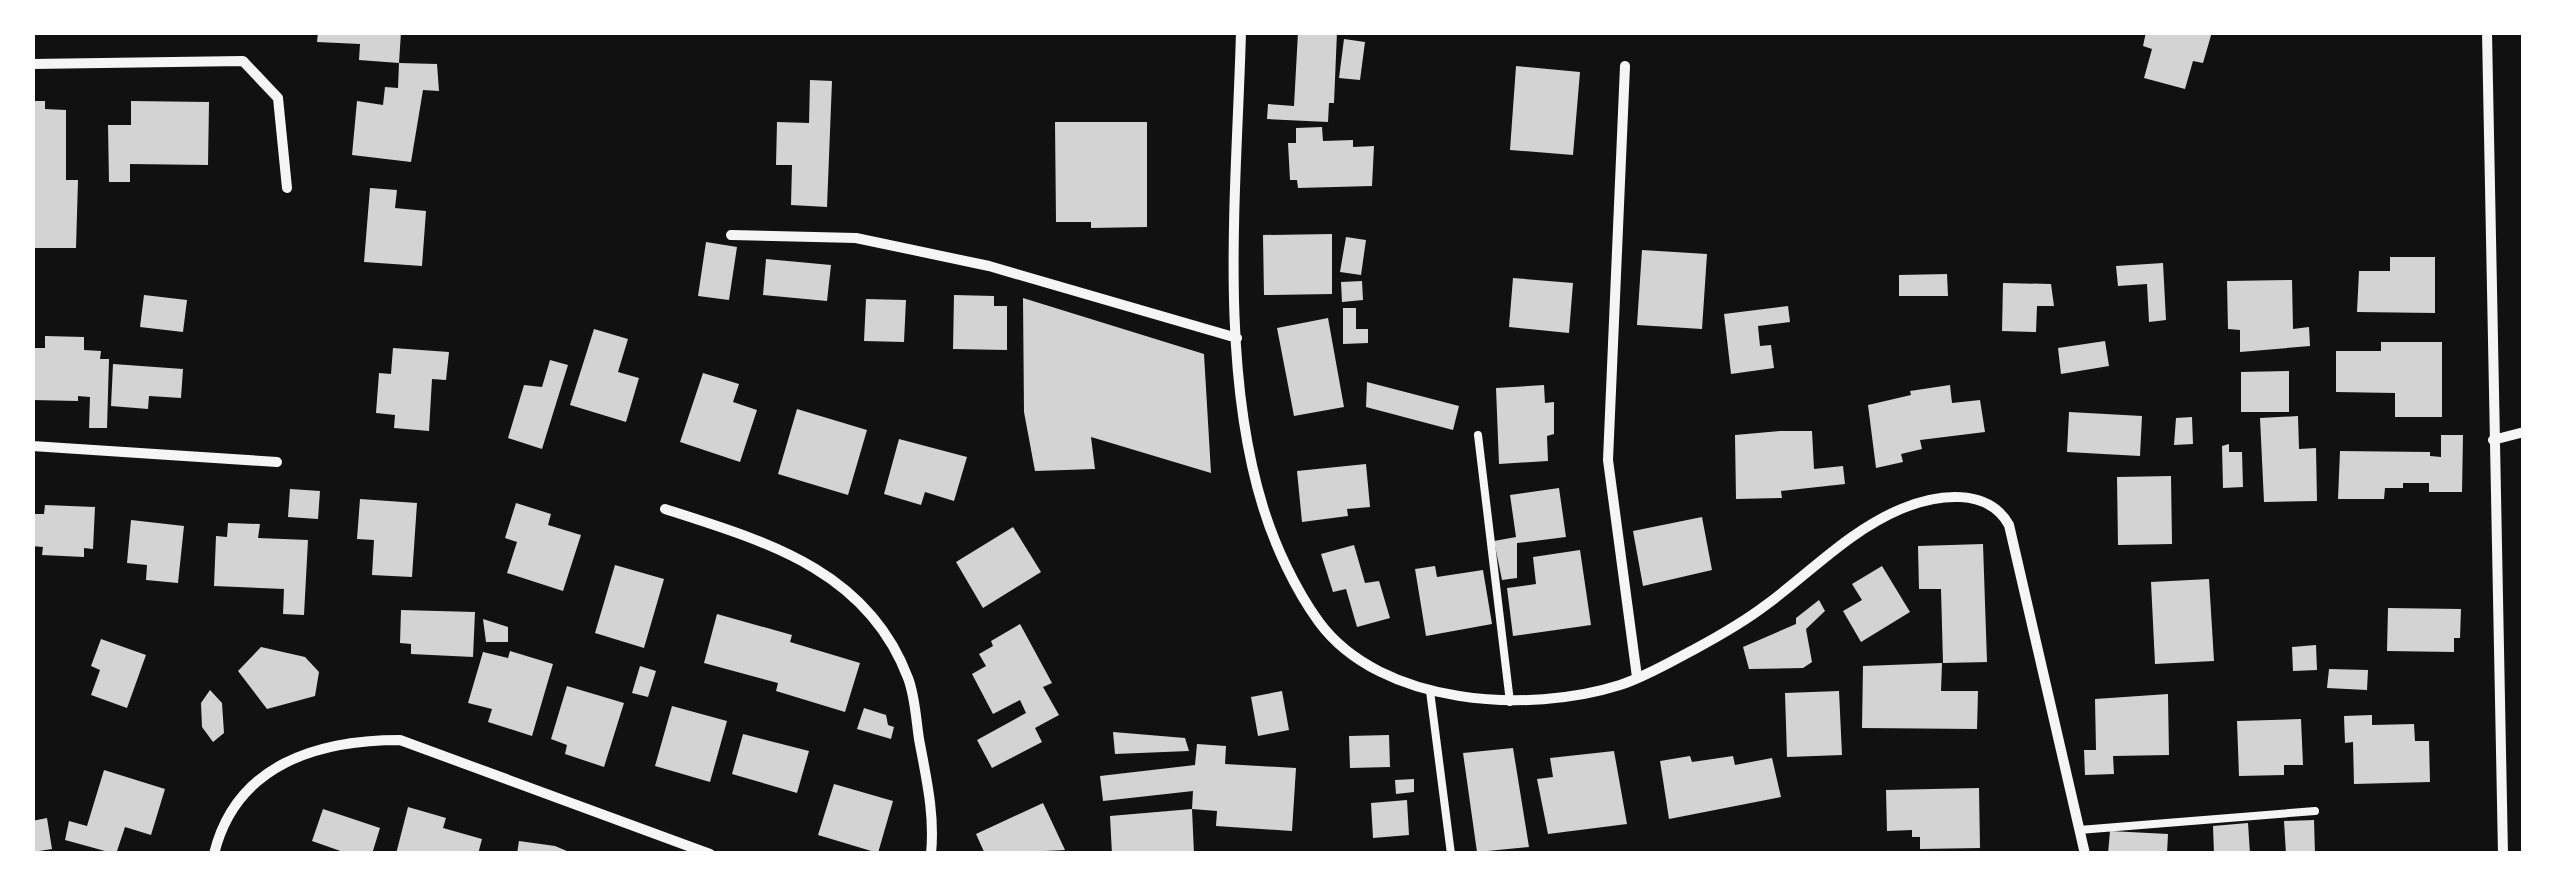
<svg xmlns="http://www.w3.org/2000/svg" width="2556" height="886" viewBox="0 0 2556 886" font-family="'Sofia Sans Condensed',sans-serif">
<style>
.building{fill:#d3d3d3}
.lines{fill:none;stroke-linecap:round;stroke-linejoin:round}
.service{stroke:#f5f5f5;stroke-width:8}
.minor{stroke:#f5f5f5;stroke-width:10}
</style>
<rect width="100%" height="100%" fill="#111"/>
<path class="building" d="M318,32H401L399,63L359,60L360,44L317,42Z
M1298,32H1337L1334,103H1329L1328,122L1267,119L1268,104L1294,106Z
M2146,32H2212L2203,63L2193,61L2185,89L2144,78L2152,49L2143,46Z
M1344,39L1365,42L1360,80L1339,78Z
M399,63L437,64L439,91L423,90L411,162L352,155L357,101L383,105L385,87L398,88Z
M1516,66L1580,72L1573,155L1510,150Z
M810,80L832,81L827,207L791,205L792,165H776L777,122L809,123Z
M32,101H45V109L66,110V180H78L76,248H32Z
M131,101L209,102L208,165L130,164V182H109L108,125H131Z
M1055,122H1147V227L1091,228V222H1056Z
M1322,127L1323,141L1353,140V147L1374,146L1372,186L1298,188L1297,180H1290L1288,143H1296V128Z
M370,188L397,190L395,208L426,211L422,266L364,262Z
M1332,234V294L1264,295L1263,235Z
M1346,237L1366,240L1361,275L1340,272Z
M706,242L737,247L729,300L698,296Z
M1642,250L1707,254L1702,329L1637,325Z
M2390,257H2435V313L2357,312L2359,271H2390Z
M766,259L831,265L827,301L763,295Z
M2163,263L2166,320L2149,322L2147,284L2118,286L2116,266Z
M1947,274L1948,296H1899V275Z
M1513,278L1573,283L1569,333L1509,327Z
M2292,280L2293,329L2309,327L2310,346L2240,352V330L2228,329L2227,281Z
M1362,281L1363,300L1342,302L1341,282Z
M2003,283L2051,284L2054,306H2037L2036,332L2002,331Z
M144,295L187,300L183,332L140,327Z
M954,295L994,296V306H1007V350L953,349Z
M1023,298L1204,354L1211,473L1091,437L1095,469L1035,471L1024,412Z
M866,299L906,300L904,342L864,341Z
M1788,306L1790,322L1758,326L1760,346L1771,345L1774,368L1731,374L1724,314Z
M1343,308H1356V329H1368V343L1343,344Z
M1328,318L1344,407L1294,416L1277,328Z
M594,329L628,339L618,372L639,378L626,422L570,405Z
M45,336L84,337V350L101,351L100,359H109L107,428H89L90,397L78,396V401L32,400V348H45Z
M2105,341L2109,366L2061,374L2058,348Z
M2381,342H2442V417H2395V393L2336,392V351H2381Z
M393,348L449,352L446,380L432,379L429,431L394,428L395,415L376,413L379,373L391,374Z
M550,360L568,365L542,449L508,438L524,385L542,387Z
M113,364L183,369L181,398L149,396L148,409L111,406Z
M2289,371V412H2241V372Z
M703,373L739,384L733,402L757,410L740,462L680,442Z
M1367,382L1459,406L1453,430L1366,407Z
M1544,385L1545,403L1554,402V434L1547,436L1548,461L1499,464L1496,388Z
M1950,385L1952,403L1980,400L1985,432L1920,440L1922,449L1901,454L1903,462L1876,468L1868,405L1911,395L1910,391Z
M797,409L867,430L848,495L778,474Z
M2069,412L2142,416L2140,456L2067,452Z
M2298,416L2299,449L2316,448L2317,501L2264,502L2260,418Z
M2192,417L2193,444L2174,445L2176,418Z
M1780,431H1812L1814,469L1843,466L1845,484L1781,491L1782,498L1736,499L1735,435Z
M2441,435H2463L2462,492H2429V483H2403V488H2385L2384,499H2338L2340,451L2430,452V456L2441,457Z
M899,439L967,457L954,501L925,492L921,505L884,494Z
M2229,444V452H2242L2243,487L2223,488L2222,446Z
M1366,464L1370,507L1347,509L1348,516L1302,522L1297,471Z
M2171,476L2172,544L2118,545L2117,477Z
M1559,488L1566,537L1517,543V578L1502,580L1494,541L1516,537L1510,495Z
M290,489L320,491L318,519L288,517Z
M360,499L417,503L412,577L372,575L374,540L357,539Z
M516,503L551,514L548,525L581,535L563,591L507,573L517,542L505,538Z
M45,505L95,507L93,549L84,548V557L42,555L43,547L32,546V514H44Z
M1702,517L1712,570L1643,586L1633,531Z
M131,520L184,526L178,583L146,580L147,565L127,563Z
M228,523L260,524L258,538L308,540L304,615L283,614L284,589L214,586L216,536L227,537Z
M1013,527L1041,572L983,608L956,562Z
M1983,544L1987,662L1943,663L1941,589H1919L1918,546Z
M1354,545L1365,583L1379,581L1390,618L1357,627L1346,589L1333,592L1321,554Z
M1580,550L1591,625L1513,636L1507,588L1536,584L1533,557Z
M615,565L664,579L644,648L595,633Z
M1435,566L1437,577L1483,570L1492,624L1426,636L1415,569Z
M1882,566L1910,612L1861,642L1843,611L1862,600L1852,584Z
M2209,579L2214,661L2155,664L2151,582Z
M1819,600L1825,611L1806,629L1812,662L1803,668L1749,669L1743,647L1796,624V618Z
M2388,608L2461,609L2460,638H2454V652L2387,651Z
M401,610L475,612L473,657L411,654V644L400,643Z
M717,614L792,635L790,642L860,663L845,712L776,691L778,683L704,663Z
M483,619L508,627V642H486Z
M1020,624L1052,683L1043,687L1059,715L1035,728L1042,742L992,768L977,740L1026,713L1020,700L993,714L972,674L986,666L979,654L993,646L991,641Z
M101,639L146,655L127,708L91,695L100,670L91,666Z
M2316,645L2317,670L2293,671L2292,647Z
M261,647L305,657L319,672L315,696L267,709L238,671Z
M510,651L553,664L532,736L488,722L492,709L468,703L483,652L508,658Z
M1942,663L1941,691H1978L1977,729L1862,728L1863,666Z
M640,666L656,671L648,697L632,693Z
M2329,669L2368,670L2367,690L2327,688Z
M567,686L624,703L604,767L565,754L567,745L551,739Z
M210,690L222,703L224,733L213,742L202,727L201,703Z
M1282,691L1289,730L1258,736L1251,697Z
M1839,691L1842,755L1787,757L1785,693Z
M2168,694L2169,755L2113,756L2114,774L2085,775L2084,750H2096L2095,699Z
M672,706L727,721L710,782L655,766Z
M864,708L886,715L888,725L894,727L891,739L857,729Z
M2372,715V725L2414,724L2415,741H2429L2430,782L2354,784L2353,742L2345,743L2344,716Z
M2301,719L2303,765H2284V775L2239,776L2237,721Z
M1113,732L1185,738L1189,751L1115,754Z
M743,734L809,751L797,793L732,774Z
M1389,735L1390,767L1350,768L1349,736Z
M1197,744L1226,746L1225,764L1296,768L1292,831L1216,826L1217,811L1192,809L1193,791L1103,801L1100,776L1195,765Z
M1513,748L1529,847L1477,852L1463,753Z
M1614,751L1627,824L1548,834L1537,779L1553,777L1550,758Z
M1690,756L1692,762L1733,756L1735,765L1772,758L1781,797L1669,819L1660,761Z
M104,770L165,789L151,835L125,827L116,854L65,840L69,821L87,826Z
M1414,779V792L1396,794L1395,780Z
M834,784L893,801L878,853L818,835Z
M1979,788L1980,848L1920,849V837H1912V830L1887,831L1886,790Z
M1407,800L1409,835L1373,838L1371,803Z
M1043,803L1065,850L985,854L976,834Z
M408,807L446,818L443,828L482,839L478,854H396Z
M323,809L380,828L372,854H349L312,841Z
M1192,809L1194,854H1112L1110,816Z
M47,818L52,849L32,852V821Z
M2314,820L2315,854H2286L2284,821Z
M2248,823L2250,854H2214L2213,826Z
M2110,831L2168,834L2167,854H2108Z
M519,841L555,846L574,854H517Z"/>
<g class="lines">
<path class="service" d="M1478,435L1510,702
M1430,691L1451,854
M2079,830L2315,811"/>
<path class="minor" d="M1241,32C1237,183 1218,362 1263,507C1275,546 1295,589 1319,622C1381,706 1529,714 1620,685C1645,677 1672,661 1695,649C1719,636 1745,621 1766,605C1811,572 1849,531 1901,509C1937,494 1988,487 2009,525L2085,854
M2487,32L2503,854
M32,64L243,61L278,98L287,188
M1625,66L1608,460L1637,677
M731,235L856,238L989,266L1237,338
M2493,440L2524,432
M32,446L277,462
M665,509C764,541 867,569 908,678C915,696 916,719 919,739C926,777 935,814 931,854
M214,854C236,764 318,740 400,740L710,854"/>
</g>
<rect width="2556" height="886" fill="none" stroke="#ffffff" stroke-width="70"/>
</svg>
